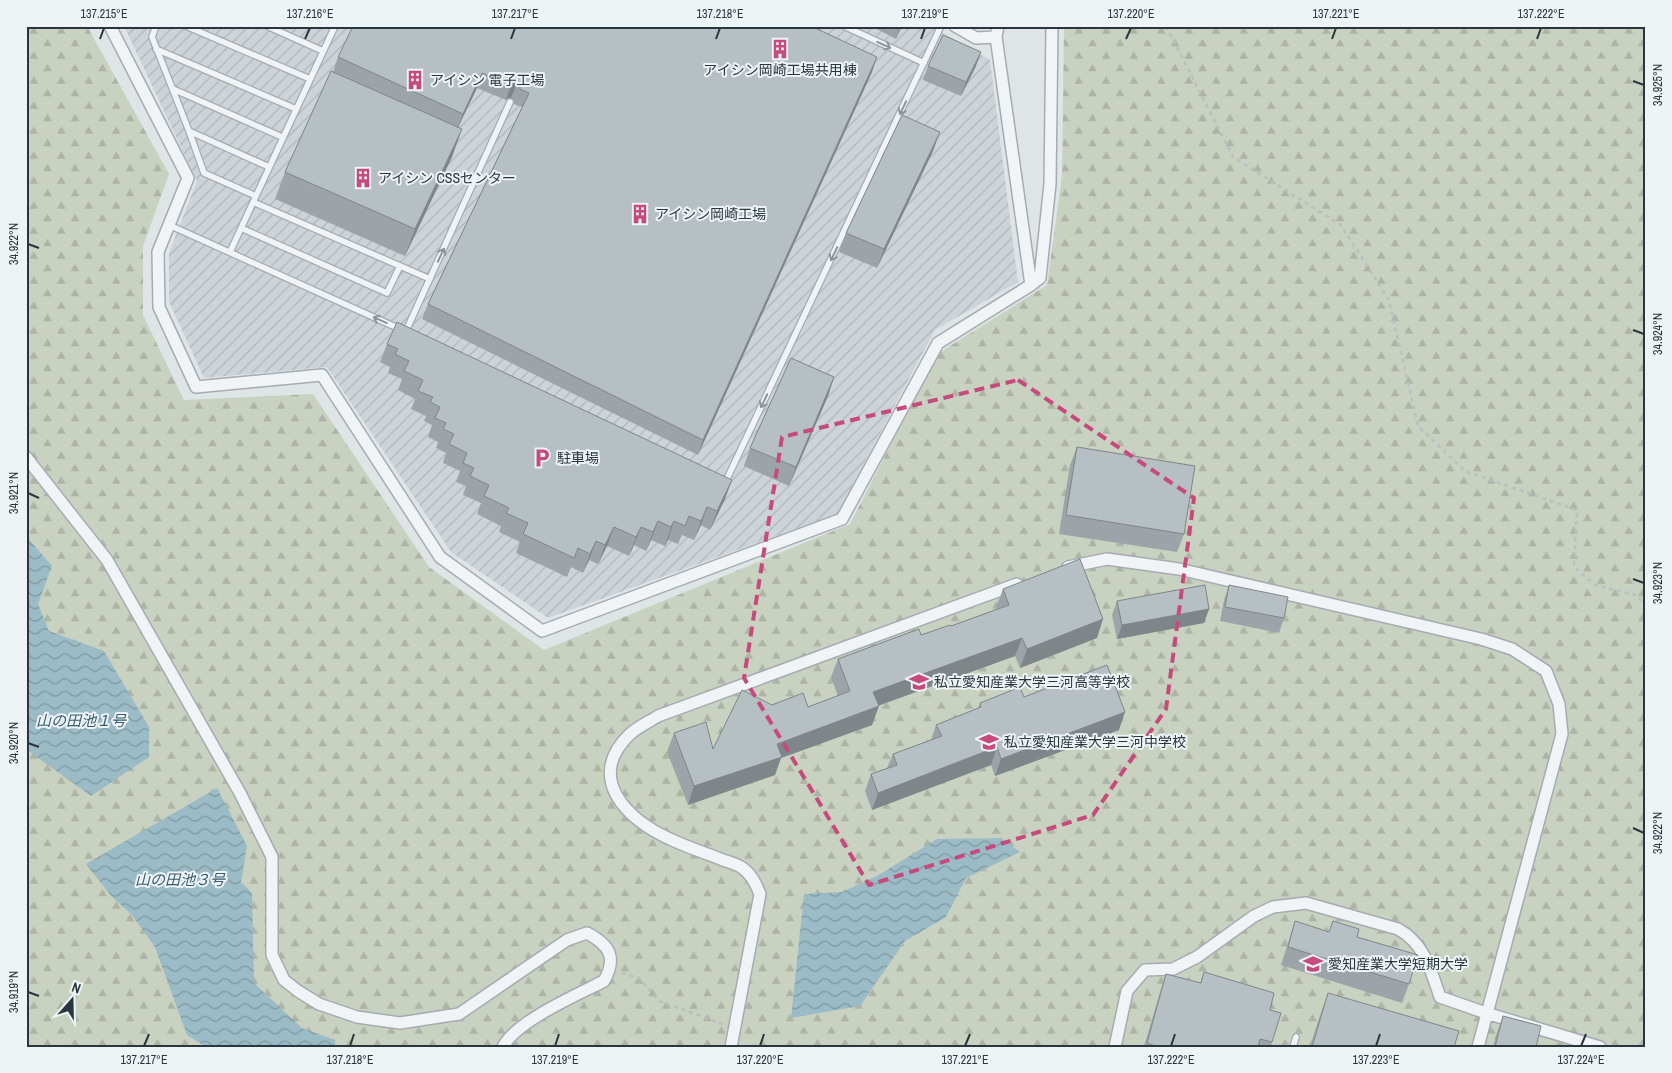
<svg xmlns="http://www.w3.org/2000/svg" width="1672" height="1073" viewBox="0 0 1672 1073" font-family="'Archivo Narrow','Noto Sans JP',sans-serif">
<style>
.industrial{fill:url(#industrial-furrows)}
.forest{fill:url(#forest-firs)}
.water{fill:url(#water-waves)}
.lines{fill:none;stroke-linecap:round;stroke-linejoin:round}
.service-casing{stroke:#a5acb1;stroke-width:8}
.minor-casing{stroke:#a5acb1;stroke-width:14}
.path{stroke:#b9bfc2;stroke-width:2.5;stroke-dasharray:4 4;stroke-linecap:butt}
.service{stroke:#f1f4f6;stroke-width:5.5}
.minor{stroke:#f1f4f6;stroke-width:11}
.wall{fill:#9da4a9}
.shaded-wall{fill:#7f8689}
.building{fill:#b6bfc4;stroke:#7f8689}
.oneway{stroke:#8d959a}
.marked{fill:none;stroke:#c74a7d;stroke-width:4;stroke-dasharray:10 6;stroke-linejoin:round}
.ticks{fill:none;stroke:#29363e;stroke-width:2}
.labels{text-anchor:middle;dominant-baseline:central;stroke-width:4;stroke-linejoin:round;paint-order:stroke}
.poi-label{font-size:14px;fill:#29363e;stroke:#eef3f5;text-anchor:start}
.water-label{font-size:15px;font-style:italic;fill:#355e6f;stroke:#eef3f5}
.neatline{fill:none;stroke:#29363e;stroke-width:2}
.ticks-label{font-size:12px;text-anchor:middle;fill:#29363e}
</style>
<defs>
<pattern id="industrial-furrows" width="10" height="10" patternUnits="userSpaceOnUse" patternTransform="scale(1.25)"><rect width="10" height="10" fill="#cdd4d9"/><path d="M-1 1l2-2M0 10L10 0M9 11l2-2" fill="none" stroke="#b0b7bb"/></pattern>
<pattern id="forest-firs" width="22" height="20" patternUnits="userSpaceOnUse" patternTransform="scale(1.25)"><rect width="22" height="20" fill="#c9d1c0"/><path d="M5 1l3.5 6h-7zM16 11l3.5 6h-7z" fill="#adb4a6"/></pattern>
<pattern id="water-waves" width="16" height="10" patternUnits="userSpaceOnUse" patternTransform="scale(1.25)"><rect width="16" height="10" fill="#9bbbc6"/><path d="M0 5q4-4 8 0t8 0" fill="none" stroke="#7e99a2"/></pattern>
</defs>
<rect width="100%" height="100%" fill="#dfe4e7"/>
<path class="industrial" d="M124,26H931L990,60L1018,282L935,330L837,514L548,618L451,552L327,367L204,378L169,302V253L197,181Z"/>
<path class="forest" d="M26,26H87L169,174L143,246V315L184,400L313,394L429,567L544,650L850,524L937,354L1047,285L1062,176L1064,26H1646V1047H26Z"/>
<path class="water" d="M26,536L52,566L38,604L49,631L104,651L149,727V757L91,796L30,752L26,753Z
M217,788L247,846L241,882L252,893L254,983L302,1028L335,1040V1047H206L187,1035L155,947L132,915L112,897L86,864Z
M1001,838L1020,852L966,878L946,917L905,941L860,1006L791,1018L804,894L842,892L877,876L937,839Z"/>
<g class="lines">
<defs>
<path id="service" d="M156,26L152,37L189,131L269,167
M186,26L310,79
M267,26L323,51
M844,26L924,63
M156,49L296,109
M173,89L282,137
M189,131L204,173L256,196
M253,202L430,279
M169,225L402,330
M241,228L387,293L400,266
M230,252L335,26
M406,331L510,102
M725,483L941,26
M1293,1047L1296,1037"/>
<path id="minor" d="M110,26L188,178L158,252L159,307L196,387L322,375L440,557L542,631L842,519L938,343L1031,285L996,37L998,26
M955,26L976,38L996,37
M1031,285L1040,278L1050,184L1052,26
M26,457L107,560L240,793L272,857V955L284,980L298,991L319,1004L357,1017L400,1023L459,1014L567,940L587,933C610,945 617,958 604,981C577,995 516,1021 503,1047
M1068,567L1107,559L1179,569L1481,639L1512,649L1546,671L1559,704L1562,734L1478,1047
M731,1047L760,894C756,884 751,873 741,867C736,864 729,862 723,860C705,853 687,847 670,839C627,820 585,778 629,735C637,727 649,722 658,716L1017,584
M1115,1047L1127,991L1145,970L1173,969L1197,957L1254,916L1273,907L1306,903L1398,929C1424,943 1431,970 1440,997L1486,1013L1600,1047"/>
</defs>
<use href="#service" class="service-casing"/>
<use href="#minor" class="minor-casing"/>
<path class="path" d="M1166,26L1233,157L1341,225L1389,300L1418,426L1465,471L1577,510L1574,567L1595,585L1636,595L1646,605
M622,973L639,978L659,1001L723,1024"/>
<use href="#service" class="service"/>
<use href="#minor" class="minor"/>
</g>
<path class="wall" d="M871,26H902L896,39Z
M338,57L872,72L698,455L422,319L428,304L522,107L514,104V100L511,98H508L506,100L477,88L458,128L452,157L405,256L275,199L285,172L333,72Z
M928,66H976L961,96L923,80Z
M933,151L877,268L839,252L846,233Z
M387,344L725,499L710,530L701,525L694,540L682,535L678,544L668,540L665,546L651,540L646,551L634,545L629,556L607,546L598,564L589,560L583,573L571,567L567,577L516,553L520,542L499,532L501,526L477,514L481,503L463,495L466,486L456,482L460,471L443,463L446,453L436,448L438,442L428,437L432,425L424,421L426,416L411,409L415,399L398,390L402,379L388,373L390,367L380,362Z
M834,377L828,396L789,486L744,466L750,448Z
M1077,447L1184,534L1177,552L1059,534L1070,465Z
M1229,585L1284,618L1279,633L1220,621L1224,600Z
M1003,589L1097,638L1020,668L1015,656L878,706L872,725L781,758L775,775L688,805L667,752L674,733L713,749L772,705L808,707L838,696L831,677L838,659L951,626L997,609L996,607Z
M1117,601L1209,609L1204,623L1117,639L1112,615Z
M1024,697L1119,730L995,776L991,765L872,810L865,791L871,774L887,768L893,754L931,740L936,725L978,708L980,703Z
M1295,921L1329,932L1333,921L1357,937L1409,984L1402,1003L1281,965Z
M1204,972L1270,1010L1272,1042L1271,1047H1144L1160,992L1166,974L1200,983Z
M1328,993L1454,1047H1310L1318,1021Z
M1503,1016L1536,1047H1493L1496,1035Z"/>
<path class="shaded-wall" d="M901,26H902L896,39Z
M981,52L976,66L961,96L966,82Z
M877,57L872,72L698,455L703,440Z
M482,73L477,88L457,129L463,114Z
M513,83H517L511,98H508L506,100L511,85Z
M462,129L452,157L405,256L415,229Z
M940,132L933,151L877,268L884,249Z
M834,377L828,396L789,486L796,467Z
M732,480L725,499L710,530L717,511Z
M707,507L701,525L694,540L701,521Z
M658,521L651,540L646,551L653,532Z
M674,521L668,540L665,546L671,527Z
M614,527L607,546L598,564L605,545Z
M641,527L634,545L629,556L636,537Z
M596,541L589,560L583,573L590,554Z
M1209,609L1204,623L1117,639L1122,625Z
M1103,619L1097,638L1020,668L1027,649Z
M1022,638L1015,656L866,710L873,692Z
M879,706L872,725L781,758L775,775L688,805L694,786L777,744Z
M1125,712L1119,730L995,776L1001,759Z
M997,747L991,765L872,810L878,793Z"/>
<path class="building" d="M353,26H811L877,57L703,440L428,304L529,93L520,89V85L517,83H513L511,85L482,73L463,114L338,57Z
M943,35L981,52L966,82L928,66Z
M331,71L462,129L415,229L285,172Z
M902,115L940,132L884,249L846,233Z
M397,322L732,480L717,511L707,507L701,521L689,516L685,526L674,521L671,527L658,521L653,532L641,527L636,537L614,527L605,545L596,541L590,554L578,548L574,558L523,534L528,523L506,513L509,508L484,496L489,485L470,476L474,468L463,463L467,453L449,444L454,434L443,429L446,423L435,418L440,407L430,402L433,397L418,391L423,380L404,371L409,361L395,354L398,349L387,344Z
M791,358L834,377L796,467L750,448Z
M1077,447L1195,466L1184,534L1066,515Z
M1080,559L1103,619L1027,649L1022,638L873,692L879,706L777,744L782,757L694,786L674,733L706,722L713,749L742,690L772,705L803,693L808,707L850,691L838,659L919,629L921,635L950,625L951,626L1009,605L1003,589Z
M1205,585L1209,609L1122,625L1117,601Z
M1229,585L1288,597L1284,618L1225,607Z
M1107,665L1125,712L1001,759L997,747L878,793L871,774L897,765L893,754L942,736L936,725L981,707L980,703L1020,687L1024,697Z
M1295,921L1329,932L1333,921L1359,929L1357,937L1418,955L1409,984L1288,947Z
M1204,972L1274,993L1270,1010L1281,1013L1272,1042L1260,1039L1258,1047H1158L1147,1043L1166,974L1201,983Z
M1328,993L1459,1031L1454,1047H1312Z
M1503,1016L1541,1026L1536,1047H1495Z"/>
<defs><path id="oneway-shaft" d="M-6 0H5M1.5-3L5.5 0L1.5 3" fill="none" stroke-width="1.6" stroke-linecap="round" stroke-linejoin="round" transform="scale(1.25)"/></defs>
<g class="oneway">
<use href="#oneway-shaft" transform="translate(884 45) rotate(25)"/>
<use href="#oneway-shaft" transform="translate(903 108) rotate(115)"/>
<use href="#oneway-shaft" transform="translate(834 254) rotate(115)"/>
<use href="#oneway-shaft" transform="translate(441 255) rotate(-65)"/>
<use href="#oneway-shaft" transform="translate(380 320) rotate(-156)"/>
<use href="#oneway-shaft" transform="translate(764 401) rotate(115)"/>
</g>
<path class="marked" d="M1018,380L1194,498L1166,709L1093,815L869,885L744,678L782,437Z"/>
<path class="ticks" d="M100,39L104,28M305,39L310,28M511,39L515,28M716,39L720,28M921,39L925,28M1126,39L1131,28M1332,39L1336,28M1537,39L1541,28M1633,81L1644,85M28,244L39,248M1633,330L1644,334M28,493L39,498M1633,579L1644,583M28,743L39,747M1633,828L1644,833M28,992L39,996M144,1046L149,1034M350,1046L354,1034M555,1046L559,1034M760,1046L764,1034M965,1046L970,1034M1171,1046L1175,1034M1376,1046L1380,1034M1581,1046L1586,1034"/>
<defs>
<symbol id="building-bare" viewBox="-9 -9 18 18"><path d="M-4-6H4V6H1V3H-1V6H-4ZM-2.5-4.3h1.7v1.8h-1.7ZM.8-4.3h1.7v1.8H.8ZM-2.5-1h1.7V.8h-1.7ZM.8-1h1.7V.8H.8Z" fill="#c74a7d" stroke="#eef3f5" stroke-width="2.5" paint-order="stroke"/></symbol>
<symbol id="parking-bare" viewBox="-9 -9 18 18"><path d="M-3.5-5.5H1a3.5 3.5 0 0 1 0 7H-1V5.5H-3.5ZM-1-3.4V-.6H.8a1.4 1.4 0 0 0 0-2.8Z" fill="#c74a7d" stroke="#eef3f5" stroke-width="2.5" paint-order="stroke"/></symbol>
<symbol id="school-bare" viewBox="-9 -9 18 18"><path d="M0-5L7-2L0 1L-7-2ZM-4 1L0 2.5L4 1V4Q0 6-4 4Z" fill="#c74a7d" stroke="#eef3f5" stroke-width="2.5" paint-order="stroke"/></symbol>
<symbol id="university-bare" viewBox="-9 -9 18 18"><path d="M0-5L7-2L0 1L-7-2ZM-4 1L0 2.5L4 1V4Q0 6-4 4Z" fill="#c74a7d" stroke="#eef3f5" stroke-width="2.5" paint-order="stroke"/></symbol>
</defs>
<g fill-rule="evenodd">
<use href="#building-bare" x="766" y="35" width="28" height="28"/>
<use href="#building-bare" x="401" y="66" width="28" height="28"/>
<use href="#building-bare" x="349" y="164" width="28" height="28"/>
<use href="#building-bare" x="626" y="200" width="28" height="28"/>
<use href="#parking-bare" x="528" y="444" width="28" height="28"/>
<use href="#school-bare" x="905" y="668" width="28" height="28"/>
<use href="#school-bare" x="975" y="728" width="28" height="28"/>
<use href="#university-bare" x="1299" y="950" width="28" height="28"/>
</g>
<g class="labels">
<g class="poi-label">
<text x="780" y="70" text-anchor="middle">アイシン岡崎工場共用棟</text>
<text x="430" y="80">アイシン 電子工場</text>
<text x="378" y="178">アイシン CSSセンター</text>
<text x="655" y="214">アイシン岡崎工場</text>
<text x="557" y="458">駐車場</text>
<text x="934" y="682">私立愛知産業大学三河高等学校</text>
<text x="1004" y="742">私立愛知産業大学三河中学校</text>
<text x="1328" y="964">愛知産業大学短期大学</text>
</g>
<g class="water-label">
<text x="81" y="720">山の田池１号</text>
<text x="180" y="879">山の田池３号</text>
</g>
</g>
<rect width="1672" height="1073" fill="none" stroke="#eef3f5" stroke-width="55"/>
<g transform="translate(72 1000) rotate(20)" stroke="#eef3f5" stroke-width="4" paint-order="stroke">
<path d="M0-4L9 19L0 12L-9 19Z" fill="#29363e"/>
<text y="-8" font-size="14" font-weight="bold" text-anchor="middle" fill="#29363e">N</text>
</g>
<rect x="28" y="28" width="1616" height="1018" class="neatline"/>
<g class="ticks-label">
<text x="104" y="18">137.215°E</text>
<text x="310" y="18">137.216°E</text>
<text x="515" y="18">137.217°E</text>
<text x="720" y="18">137.218°E</text>
<text x="925" y="18">137.219°E</text>
<text x="1131" y="18">137.220°E</text>
<text x="1336" y="18">137.221°E</text>
<text x="1541" y="18">137.222°E</text>
<text transform="translate(1658 85) rotate(-90)" y="4">34.925°N</text>
<text transform="translate(14 244) rotate(-90)" y="4">34.922°N</text>
<text transform="translate(1658 334) rotate(-90)" y="4">34.924°N</text>
<text transform="translate(14 493) rotate(-90)" y="4">34.921°N</text>
<text transform="translate(1658 583) rotate(-90)" y="4">34.923°N</text>
<text transform="translate(14 743) rotate(-90)" y="4">34.920°N</text>
<text transform="translate(1658 833) rotate(-90)" y="4">34.922°N</text>
<text transform="translate(14 992) rotate(-90)" y="4">34.919°N</text>
<text x="144" y="1064">137.217°E</text>
<text x="350" y="1064">137.218°E</text>
<text x="555" y="1064">137.219°E</text>
<text x="760" y="1064">137.220°E</text>
<text x="965" y="1064">137.221°E</text>
<text x="1171" y="1064">137.222°E</text>
<text x="1376" y="1064">137.223°E</text>
<text x="1581" y="1064">137.224°E</text>
</g>
</svg>
